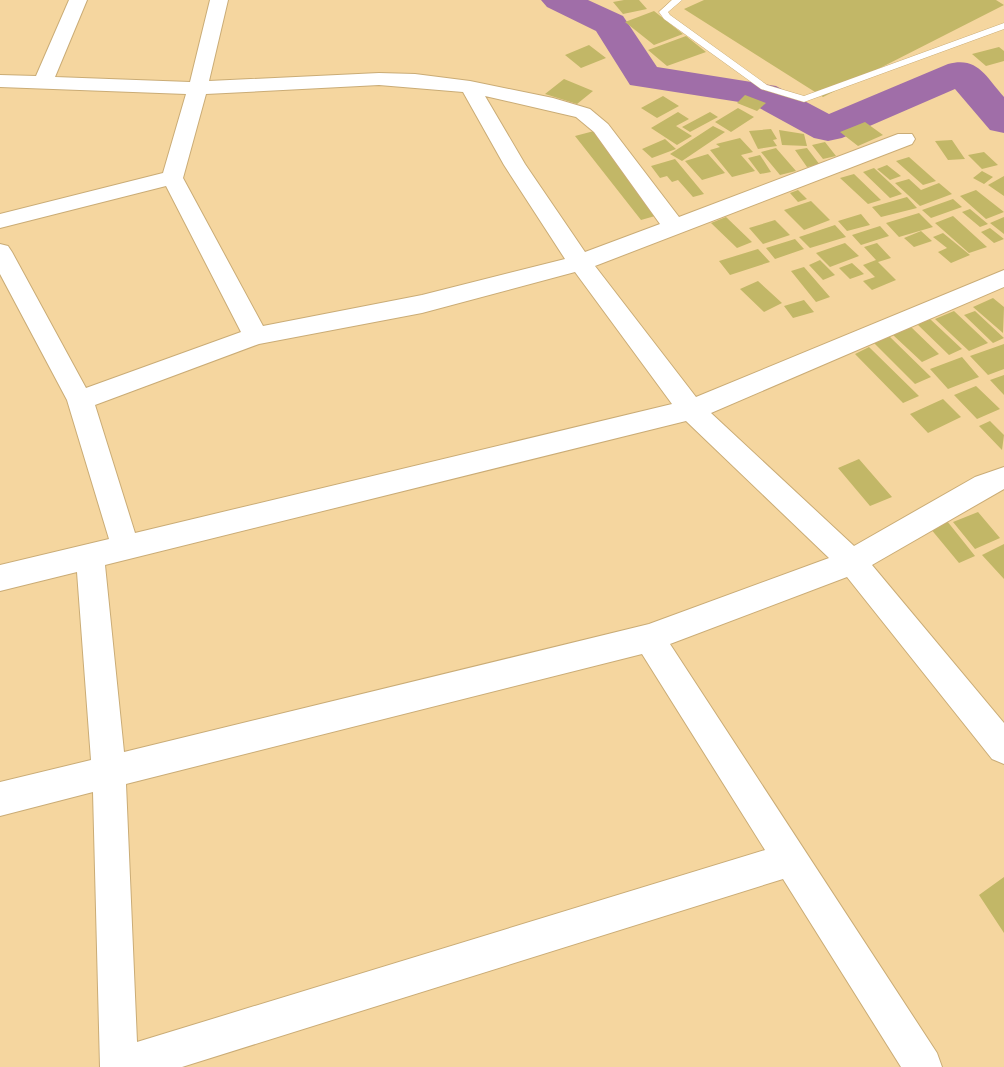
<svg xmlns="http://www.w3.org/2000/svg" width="1004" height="1067" viewBox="0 0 1004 1067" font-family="'Alegreya Sans',sans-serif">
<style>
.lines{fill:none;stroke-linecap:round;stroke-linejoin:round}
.river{fill:#a06ea8;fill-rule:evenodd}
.building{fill:#c2b767}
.lane-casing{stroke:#caac76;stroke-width:1}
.street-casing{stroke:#caac76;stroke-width:2}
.lane{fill:#fff;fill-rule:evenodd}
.street{fill:#fff;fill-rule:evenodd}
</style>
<rect width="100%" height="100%" fill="#f5d69f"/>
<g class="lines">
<path class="river" d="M541,0H588L623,16L657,67L776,86L829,114L948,64C978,56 986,77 1004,97V133L990,130L955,89L842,138L828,141L814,138L752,104L630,85L596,31L547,7Z"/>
</g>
<path class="building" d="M624,0H639L647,9L623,14L613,2Z
M704,0H996L1004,5L823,97L684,9Z
M654,11L683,34L654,45L625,22Z
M686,36L706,52L667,66L648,50Z
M589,45L606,58L581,68L565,55Z
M999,47L1004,51V61L986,66L972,54Z
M564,79L593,91L577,104L545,94Z
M745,95L766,103L757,111L737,103Z
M663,96L679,106L657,118L641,108Z
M738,108L754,117L731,132L715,122Z
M678,112L689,119L676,126L692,136L677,145L651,128Z
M710,112L718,117L690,132L682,127Z
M865,122L883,135L858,146L840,132Z
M713,126L725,132L682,161L670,154Z
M771,129L777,139L773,140L777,146L758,149L749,131Z
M779,130L804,134L807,146L782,145Z
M594,131L662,214L641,220L575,136Z
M740,138L753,152L741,155L755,171L732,177L710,150L720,147L716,144Z
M665,139L676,149L652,158L642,149Z
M952,140L965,159L948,160L935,141Z
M825,142L836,156L823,159L812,145Z
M776,148L796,171L780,175L761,152Z
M807,148L820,165L807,167L795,150Z
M984,152L998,165L982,169L968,155Z
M708,154L725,173L702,180L685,161Z
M760,155L771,172L760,174L748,158Z
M909,157L936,181L923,185L896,161Z
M675,159L704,194L693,197L678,180L672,182L667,176L660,178L651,166Z
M887,165L901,176L890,180L877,169Z
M874,168L902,194L890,198L863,172Z
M982,171L993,177L984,184L973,178Z
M854,174L881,200L868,204L840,178Z
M1004,176V196L988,185Z
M909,179L921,190L939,183L952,194L920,206L895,183Z
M798,190L807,199L798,202L790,193Z
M976,190L1004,212L986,219L960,196Z
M907,197L917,208L881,217L872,207Z
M953,199L962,207L931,218L922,210Z
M811,201L830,220L804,230L784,210Z
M970,209L988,224L980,227L962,212Z
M919,213L933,227L899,237L886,223Z
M861,214L870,225L847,231L838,221Z
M953,216L987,247L969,253L935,223Z
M726,217L752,242L737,248L711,223Z
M1004,217V234L990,223Z
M775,220L790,235L763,244L749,228Z
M835,225L846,237L810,248L799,237Z
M880,226L889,236L861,245L852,235Z
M990,228L1004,239L994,243L981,232Z
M921,231L932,241L914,247L904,238Z
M943,233L970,255L951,263L938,252L947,248L933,237Z
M795,239L804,249L775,259L766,248Z
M845,243L859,256L830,267L816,253Z
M877,243L891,258L878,262L896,280L872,290L863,281L875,277L863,265L876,260L864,247Z
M758,249L770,262L730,275L719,261Z
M820,260L835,275L823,280L809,265Z
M852,263L864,274L850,279L839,268Z
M804,267L830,297L816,302L791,271Z
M758,281L782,303L764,312L740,289Z
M993,298L1004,307L1003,333L973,307Z
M804,300L814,312L793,318L784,306Z
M954,311L988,343L969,351L935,319Z
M975,311L1004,338L993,343L964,315Z
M930,319L962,349L949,355L917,324Z
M911,327L939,354L922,362L893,335Z
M889,336L931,377L915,384L873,342Z
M1004,344V369L988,375L970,356Z
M869,347L919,396L903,403L855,354Z
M962,357L979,377L948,389L930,369Z
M1004,375V395L990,380Z
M976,386L1000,409L977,419L954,395Z
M943,399L961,417L928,433L910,414Z
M990,421L1004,435L1002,450L979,426Z
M859,459L892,497L870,506L838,468Z
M978,512L1000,538L975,549L953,522Z
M947,521L975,556L959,563L930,528Z
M1004,544V579L982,555Z
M1004,877V933L979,895Z"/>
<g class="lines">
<defs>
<path id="lane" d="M672,0H682L668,12L670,15L767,85L804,96L1004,23V29L804,102L761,89L664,19L659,12Z"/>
<path id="street" d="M69,0H87L55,77L190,82L210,0H228L209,81L379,73L415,74L470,81L553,98L590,109L608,124L679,217L898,134H912L915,139L912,144L595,266L696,397L1004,270V287L711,413L854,546L975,477L1004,467V489L872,565L1004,723V764L992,759L847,577L670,644L937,1053L942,1067H901L783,879L182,1067H100L93,792L0,816V782L91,760L77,572L0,591V565L109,539L67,400L0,274V244L8,246L12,252L86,388L241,332L166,186L0,228V214L163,173L186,94L0,87V75L36,76ZM379,85L463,92L504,165L565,259L422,295L263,326L183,178L206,94ZM485,96L576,117L594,132L660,224L585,252L525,164ZM575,272L672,404L135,533L95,405L259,344L422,313ZM686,421L829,558L649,624L124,752L105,565ZM642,654L765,850L137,1042L126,784Z"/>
</defs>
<use href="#lane" class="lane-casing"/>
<use href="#street" class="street-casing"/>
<use href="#lane" class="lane"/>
<use href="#street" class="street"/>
</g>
</svg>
